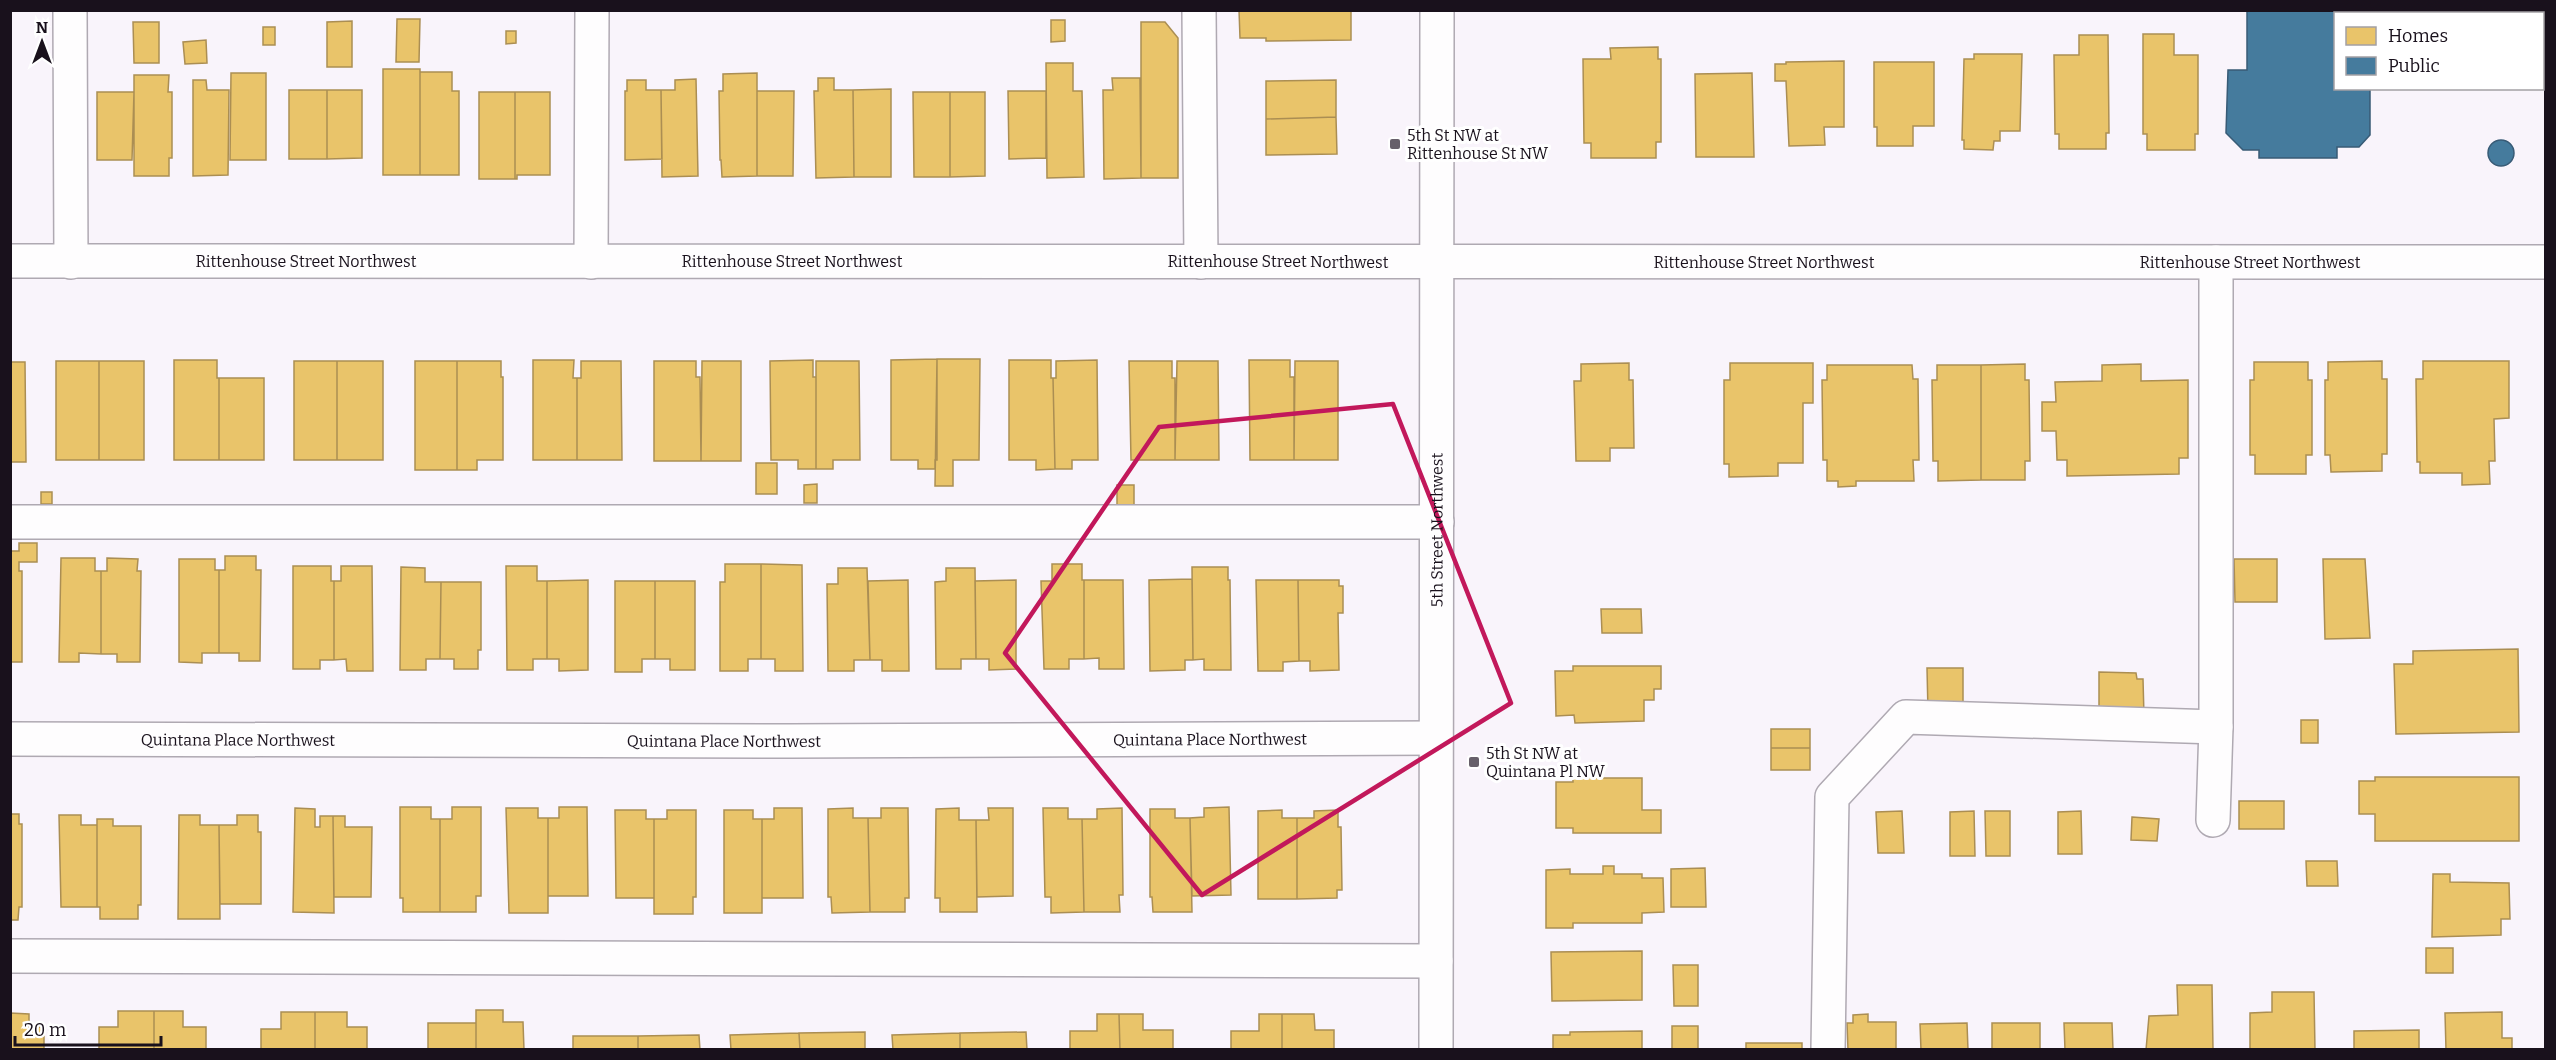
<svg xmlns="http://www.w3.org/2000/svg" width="2556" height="1060" viewBox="0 0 2556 1060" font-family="Bitter,serif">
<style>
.homes{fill:#e9c46a;stroke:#ab8e53;stroke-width:1.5}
.public{fill:#457b9d;stroke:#385b76;stroke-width:1.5}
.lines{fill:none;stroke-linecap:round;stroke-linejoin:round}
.minor-casing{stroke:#afa9b2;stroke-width:36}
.minor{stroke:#fefdfe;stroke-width:33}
.marked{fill:none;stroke:#c2185b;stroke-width:4.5;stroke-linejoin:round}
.poi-dot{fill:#67606a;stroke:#fff;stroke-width:2}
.labels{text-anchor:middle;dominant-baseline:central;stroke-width:6;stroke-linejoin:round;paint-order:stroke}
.poi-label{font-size:16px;fill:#19111c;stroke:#fff;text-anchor:start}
.street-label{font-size:16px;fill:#19111c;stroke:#fff}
</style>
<rect width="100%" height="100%" fill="#f9f4fb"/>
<path class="homes" d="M1239,10H1351V40L1266,41V38H1240Z
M397,19H420L419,62H396Z
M1051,20H1065V41L1051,42Z
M352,21V67H327V22Z
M133,22H159V63H134Z
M1141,22H1165L1178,38V178H1141Z
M263,27H275V45H263Z
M506,31H516V43L506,44Z
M2143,34H2174V55H2198V134H2195V150H2147V134H2143Z
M2079,35H2108L2109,133H2106V149H2059V134H2055L2054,55H2079Z
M206,40L207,63L185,64L183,42Z
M1658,47V59H1661V142H1656V158H1591V143H1584L1583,59H1611L1610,48Z
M1974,54H2022L2020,131H2000V141H1994L1993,150L1964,149V140H1962L1964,59H1974Z
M1844,61V127H1824L1825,145L1789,146L1786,81H1775V64H1786V62Z
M1874,62H1934V126H1913V146H1877V127H1874Z
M1046,63H1073V91H1082L1084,177L1047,178Z
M383,69H420V175H383Z
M420,72H452V91H459V175H420Z
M231,73H266V160H230Z
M757,73V176L722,177L721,160H720L719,91H723V74Z
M1752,73L1754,157H1696L1695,74Z
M134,75H169L168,92H172V158H169V176H134Z
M818,78H834V90H853L854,177L816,178L814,91H818Z
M1112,78H1140L1141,178L1104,179L1103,90H1113Z
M696,79L698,176L662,177L661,90H675V80Z
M193,80H206L207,90H229L228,175L193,176Z
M627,80H646V90H661L662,159L625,160V91H627Z
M1336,80V117L1266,119V81Z
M891,89V177H854L853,90Z
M289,90H327V159H289Z
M327,90H362V158L327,159Z
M757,91H794L793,176H757Z
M1008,91H1046V158L1009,159Z
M97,92H134L132,160H97Z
M479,92H515V179H479Z
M515,92H550V175H517V179H515Z
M913,92H950V177H914Z
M950,92H985V176L950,177Z
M1336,117L1337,154L1266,155V119Z
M937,359H980L979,460H953V486H935Z
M937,359V460H935V469H918V460H891V360Z
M174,360H217V378H219V460H174Z
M533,360H574L573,378H577V460H533Z
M813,360V377H816V469H798V460H771L770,361Z
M1009,360H1051V378H1053L1055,469L1036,470V460H1009Z
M1097,360L1098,460H1072V469H1055L1053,378H1056V361Z
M1249,360H1290V377H1294V460H1250Z
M56,361H99V460H56Z
M99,361H144V460H99Z
M294,361H337V460H294Z
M337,361H383V460H337Z
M415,361H457V470H415Z
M457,361H501V377H503V460H477V470H457Z
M581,361H621L622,460H577V378H581Z
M654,361H696V377H700L701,461H654Z
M702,361H741V461H701Z
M816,361H859L860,460H833V469H816Z
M1129,361H1172V378H1175V460H1131Z
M1177,361H1218L1219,460H1175Z
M1295,361H1338V460H1294Z
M2382,361V379H2387V454H2382V471L2331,472L2330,455H2325V380H2328V362Z
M2423,361H2509V418L2494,419L2495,461H2489L2490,484L2462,485V473H2420V462H2417L2416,379H2423Z
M10,362H25L26,462H10Z
M2254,362H2308V380H2312V455H2306V474H2255V455H2250V380H2254Z
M1629,363V380H1633L1634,448H1610V461H1576L1574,381H1581V364Z
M1730,363H1813V403H1803V463H1778V476L1729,477V464H1724V380H1730Z
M2025,364V380H2029L2030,461H2025V480H1981V365Z
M2141,364V381L2188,380V458H2179V474L2067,476V460H2057L2056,431H2042V402H2056L2055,382L2102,381V365Z
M1827,365H1912L1913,379H1918L1919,460H1913L1914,481H1856V486L1838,487V481H1827V460H1823L1822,380H1827Z
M1937,365H1981V480L1938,481V461H1933L1932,380H1937Z
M219,378H264V460H219Z
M756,463H777V494H756Z
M817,484V503H804V485Z
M1117,485H1134V506H1117Z
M41,492H52V504H41Z
M19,543H37V562H19V571H22V662H10V551H19Z
M225,556H256V570H261L260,661H239V653H219V570H225Z
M61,558H95V571H101V654L79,653V662H59Z
M107,558L138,559L137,571H141L140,662H117V654H101V571H107Z
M179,559H215V570H219V653H202V663L179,662Z
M2234,559H2277V602H2235Z
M2323,559H2365L2370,638L2325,639Z
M725,564H761V659H748V671H720V582H725Z
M761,564L802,565L803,671H775V659H761Z
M1052,564H1082V580H1084V659H1069V669H1044L1041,581H1052Z
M293,566H331V581H334V660H320V669H293Z
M341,566H372L373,671H347L346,659L334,660V581H341Z
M506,566H537V581H547V659H533V670H507Z
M401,567L425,568V582H441L440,659H426V670H400Z
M1192,567H1228V580H1230L1231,670H1204V659L1193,660Z
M838,568H867L870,660H854V671H828L827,584H838Z
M946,568H975L976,659H961V669H936L935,582L946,581Z
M1192,579L1193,660H1185V670L1150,671L1149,580Z
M588,580V670L559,671V659H547V581Z
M908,580L909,671H882V660H870L868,581Z
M1016,580V669L989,670V659H976L975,581Z
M1084,580H1123L1124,669H1099V658L1084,659Z
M1256,580H1298L1299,661L1283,662V671H1258Z
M1298,580H1339V586H1343V613H1338L1339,670L1310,671V661H1299Z
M615,581H655V659H642V672H615Z
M655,581H695V670H670V659H655Z
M441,582H481V650H478V669H454V659H440Z
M1601,609H1641L1642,633H1602Z
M2518,649L2519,732L2396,734L2394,664H2413V651Z
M1573,666H1661V689H1654V700H1644V721L1575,723L1574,715L1556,716L1555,671H1573Z
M1927,668H1963V712H1928Z
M2099,672L2136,673L2137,679H2143L2144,716L2099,715Z
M2301,720H2318V743H2301Z
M1771,729H1810V748H1771Z
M1771,748H1810V770H1771Z
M2375,777H2519V841H2375V814H2359V781H2375Z
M1573,778H1642V810H1661V833H1573V828H1556V782H1573Z
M2239,801H2284V829H2239Z
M400,807H431V819H440V912H403V898H400Z
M452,807H481V896H476V912H440V819H452Z
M559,807H587L588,896H548V818H559Z
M1229,807L1231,895L1192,896L1190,818L1204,817V808Z
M295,808L315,809V827H320V816H333L334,913L293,912Z
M506,808H538V818H548V913H509Z
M774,808H802L803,898H762V819H774Z
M853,808V818H868L870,912L832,913L831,897H828V809Z
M881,808H908L909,898H905V912H870L868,818H881Z
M959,808V820H976L977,912H940V898H935L936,809Z
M988,808H1013V896L977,897L976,820H989Z
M1043,808H1068V819H1082L1084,912L1051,913V897H1045Z
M1122,808L1123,895H1119L1120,912H1084L1082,819H1097V809Z
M1150,809H1175V818H1190L1192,912H1153L1152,897H1150Z
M615,810H646V819H654V898H616Z
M667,810H696V897H693V914H654V819H667Z
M724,810H753V819H762V913H724Z
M1282,810V818H1297V899H1258V811Z
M1338,810V827H1341L1342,890H1337V898L1297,899V818H1314V811Z
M1902,811L1904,853H1878L1876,812Z
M1974,811L1975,856H1950V812Z
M1985,811H2010V856H1986Z
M2081,811L2082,854H2058V812Z
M10,814H19V824H22V907H19L18,920H10Z
M59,815H81V825H97V907H61Z
M179,815H200V825H219L220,919H178Z
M237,815H258V832H261V904H220L219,825H237Z
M333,816H345V827H372L371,897H334Z
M2132,817L2159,819L2157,841L2131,840Z
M97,819H113V826H141V905H138V919H100V907H97Z
M2306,861H2337L2338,886H2307Z
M1603,866H1614V874H1642V878H1663L1664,912L1642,913V923H1573V928H1546V870L1570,869V874H1603Z
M1705,868L1706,907H1671V869Z
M2433,874H2450V882L2509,883L2510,919H2501V935L2432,937Z
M2426,948H2453V973H2426Z
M1642,951V1000L1552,1001L1551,952Z
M1673,965H1698V1006H1674Z
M2177,985H2212L2213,1050H2146L2149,1016L2178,1015Z
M2272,992H2314L2315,1050H2250V1013L2272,1012Z
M476,1010H503V1022H523L524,1050H476Z
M118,1011H154V1050H99V1027H118Z
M154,1011H183V1027H206V1050H154Z
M281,1012H315V1050H261V1029H281Z
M315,1012H347V1027H367V1050H315Z
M2502,1012V1038H2512V1050H2446L2445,1013Z
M10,1013L29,1014V1027H44V1050H10Z
M1097,1014H1119L1120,1050H1070V1031H1097Z
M1119,1014H1143V1030H1173V1050H1120Z
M1259,1014H1282V1050H1231V1031H1259Z
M1282,1014H1314L1315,1030H1334V1050H1282Z
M1868,1014V1022H1896V1050H1848L1847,1023H1853V1015Z
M428,1023H476V1050H428Z
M1967,1023L1968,1050H1921L1920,1024Z
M1992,1023H2040V1050H1992Z
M2064,1023H2112L2113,1050H2065Z
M1672,1026H1698V1050H1672Z
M2419,1030V1050H2354V1031Z
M1642,1031V1050H1553V1035H1570V1032Z
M865,1032V1050H800L799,1033Z
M1026,1032L1027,1050H960V1033Z
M799,1033L800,1050H731L730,1035Z
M960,1033V1050H893L892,1035Z
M699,1035L700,1050H638V1036Z
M573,1036H638V1050H573Z
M1746,1043H1802V1050H1746Z"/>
<path class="public" d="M2247,10H2351V14H2336V88H2370V135L2359,147H2337V158H2259V150H2243L2226,133L2228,70H2247Z
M2460,10H2516V14H2460Z
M2488 153a13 13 0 1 1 26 0a13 13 0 1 1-26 0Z"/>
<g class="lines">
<defs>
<g id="minor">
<path d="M70,10L71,262"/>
<path d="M1199,10L1201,262"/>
<path id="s1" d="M10,261L2546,262"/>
<path d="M591,262L592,10"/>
<path d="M10,522H1437"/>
<path id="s2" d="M10,739L791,741L1436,738"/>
<path d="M2213,820L2216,727V262"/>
<path d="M10,956L1436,961"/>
<path id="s3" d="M1436,1050L1437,10"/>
<path d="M1828,1050L1832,797L1906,717L2216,727"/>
</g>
</defs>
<use href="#minor" class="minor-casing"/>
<use href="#minor" class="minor"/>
</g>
<path class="marked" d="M1393,404L1511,703L1202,895L1005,653L1159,427Z"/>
<g class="poi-dot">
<rect x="1389" y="138" width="12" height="12" rx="3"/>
<rect x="1468" y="756" width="12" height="12" rx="3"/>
</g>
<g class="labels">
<g class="poi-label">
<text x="1407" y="135">5th St NW at<tspan x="1407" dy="18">Rittenhouse St NW</tspan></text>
<text x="1486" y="753">5th St NW at<tspan x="1486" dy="18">Quintana Pl NW</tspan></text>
</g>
<g class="street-label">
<text stroke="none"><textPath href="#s1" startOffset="296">Rittenhouse Street Northwest</textPath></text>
<text stroke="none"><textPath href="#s1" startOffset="782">Rittenhouse Street Northwest</textPath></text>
<text stroke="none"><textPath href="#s1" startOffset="1268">Rittenhouse Street Northwest</textPath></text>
<text stroke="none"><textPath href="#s1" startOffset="1754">Rittenhouse Street Northwest</textPath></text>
<text stroke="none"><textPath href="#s1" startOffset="2240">Rittenhouse Street Northwest</textPath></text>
<text stroke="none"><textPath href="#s3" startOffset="520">5th Street Northwest</textPath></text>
<text stroke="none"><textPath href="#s2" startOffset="228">Quintana Place Northwest</textPath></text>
<text stroke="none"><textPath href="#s2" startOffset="1200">Quintana Place Northwest</textPath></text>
<text stroke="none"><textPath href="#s2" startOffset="714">Quintana Place Northwest</textPath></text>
</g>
</g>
<rect width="2556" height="1060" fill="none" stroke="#19111c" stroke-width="24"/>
<rect x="2334" y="12" width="210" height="78" fill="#ffffff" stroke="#a3a0a4" stroke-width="1.5"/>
<rect x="2346" y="27" width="30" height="18" fill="#e9c46a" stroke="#a3a0a4" stroke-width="1.5"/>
<text x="2388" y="42" font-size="18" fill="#19111c">Homes</text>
<rect x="2346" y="57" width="30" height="18" fill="#457b9d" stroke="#a3a0a4" stroke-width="1.5"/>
<text x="2388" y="72" font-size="18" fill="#19111c">Public</text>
<g transform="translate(42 42)" stroke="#ffffff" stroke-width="4.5" paint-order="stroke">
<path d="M0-4.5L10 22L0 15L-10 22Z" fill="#19111c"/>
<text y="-9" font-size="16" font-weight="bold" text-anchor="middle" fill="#19111c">N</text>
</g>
<path d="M15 1036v9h146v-9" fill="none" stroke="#19111c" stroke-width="3"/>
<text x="24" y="1036" font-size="18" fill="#19111c" stroke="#ffffff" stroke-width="4.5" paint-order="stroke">20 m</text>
</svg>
